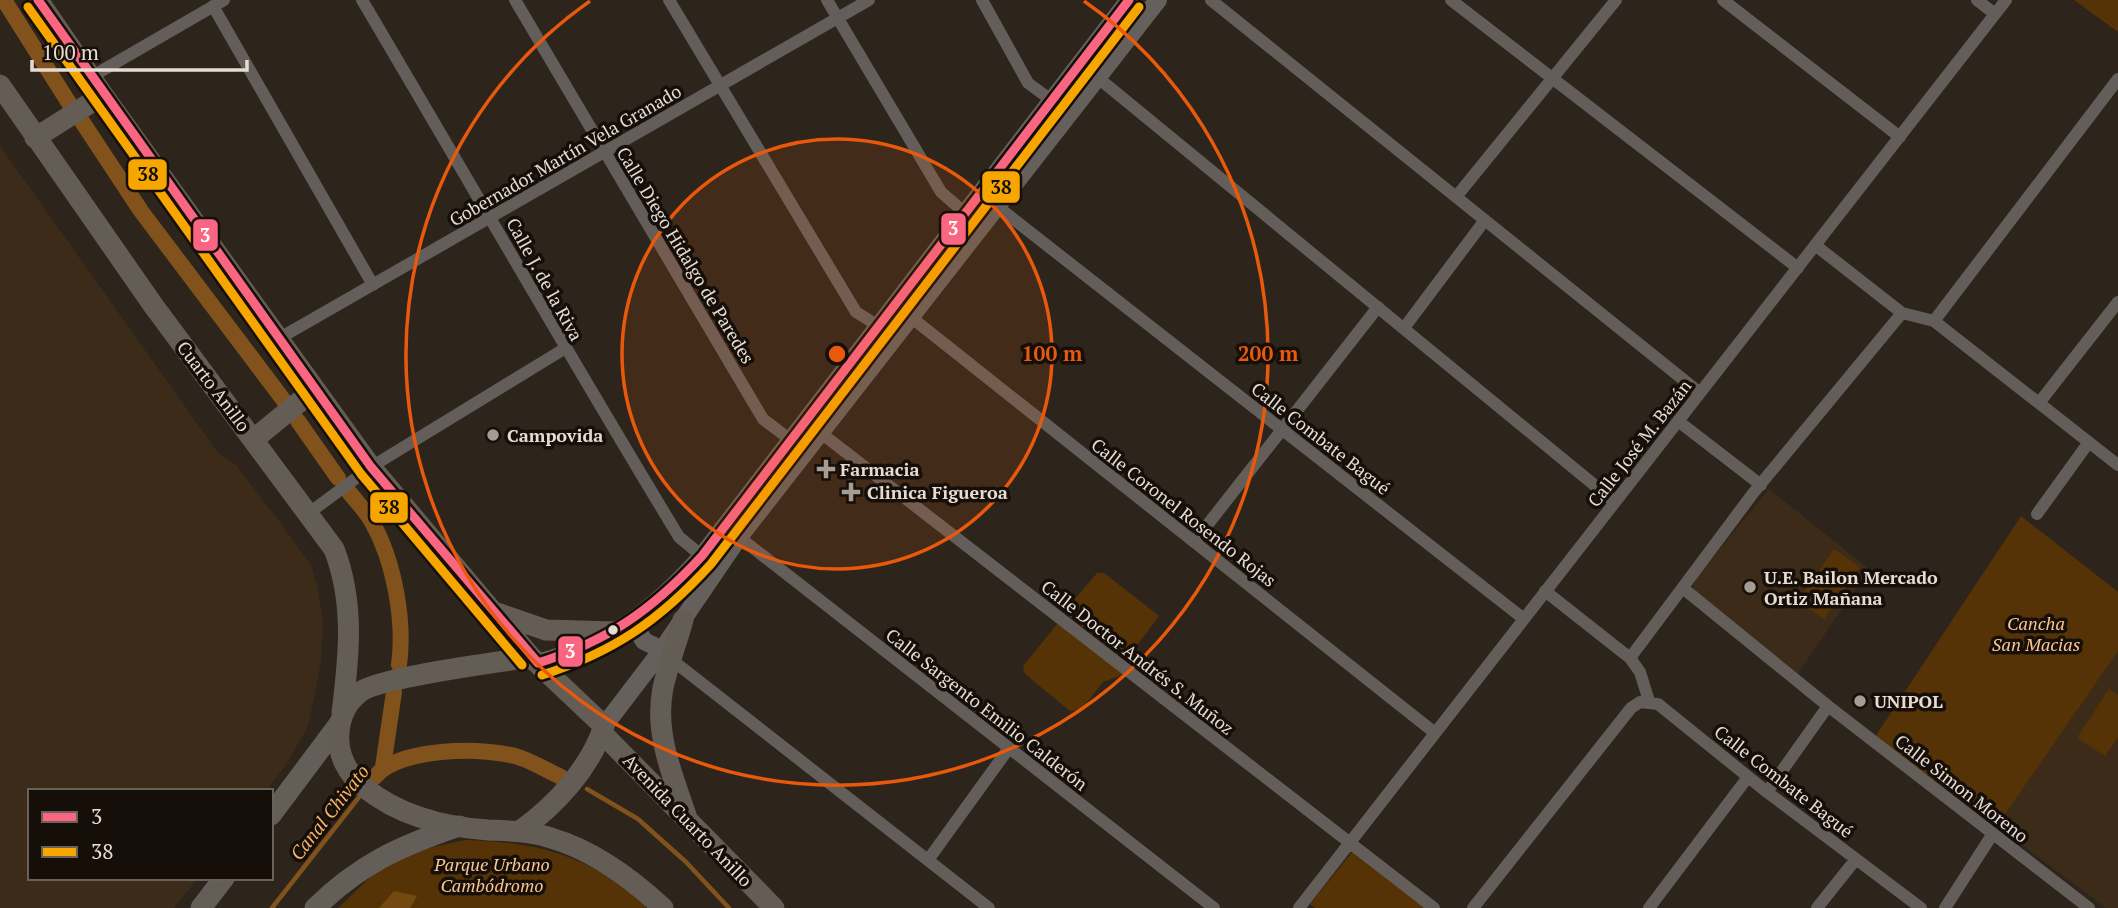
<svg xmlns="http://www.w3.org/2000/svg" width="2118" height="908" viewBox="0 0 2118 908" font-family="'PT Serif',serif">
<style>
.built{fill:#3d2b19}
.green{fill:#553306}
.forest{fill:#744811}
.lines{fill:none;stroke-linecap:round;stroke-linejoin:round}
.stream{stroke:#81521c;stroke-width:4.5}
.canal{stroke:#81521c;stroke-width:16}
.minor{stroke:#635e5a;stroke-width:12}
.secondary{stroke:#65605c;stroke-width:18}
.primary{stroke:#645e58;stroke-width:21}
.trunk{stroke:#635d56;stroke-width:21}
.bus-1-casing{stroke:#160f09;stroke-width:14}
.bus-2-casing{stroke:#160f09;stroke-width:14}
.bus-1{stroke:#fa6682;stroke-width:9}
.bus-2{stroke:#f7a600;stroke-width:9}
.ring{fill:none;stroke:#e8590c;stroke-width:3.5}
.poi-dot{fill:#a59c93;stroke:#160f09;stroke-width:2.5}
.bus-dot{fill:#e6dcd3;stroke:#160f09;stroke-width:2.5}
.labels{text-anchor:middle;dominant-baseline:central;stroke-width:7;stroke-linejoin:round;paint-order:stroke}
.street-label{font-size:18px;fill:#e6dcd3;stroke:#160f09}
.poi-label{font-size:18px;font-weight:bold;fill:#e6dcd3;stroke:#160f09;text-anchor:start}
.park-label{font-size:18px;font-style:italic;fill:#fbc691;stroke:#160f09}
.water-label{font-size:19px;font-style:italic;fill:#f6b167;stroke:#160f09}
.centre{fill:#e8590c;stroke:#160f09;stroke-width:3.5}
.ring-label{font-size:21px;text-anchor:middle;font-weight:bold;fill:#e8590c;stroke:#160f09;stroke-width:7;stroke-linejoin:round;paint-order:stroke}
.line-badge{stroke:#160f09;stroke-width:2.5}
.badge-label{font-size:19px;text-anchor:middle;font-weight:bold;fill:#fff}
.pale-badge-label{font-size:19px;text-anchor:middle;font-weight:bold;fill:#111}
</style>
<rect width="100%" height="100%" fill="#2d251c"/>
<path class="built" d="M0,146L218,453L236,465L279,521L311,565L317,585L323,620L321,662L308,726L286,765L266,791H30V878H198L174,908H0Z
M1769,489L1869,569L1797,675L1693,591L1694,581Z
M2118,651V908H2106L1997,826Z"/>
<path class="green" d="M2074,0H2118V32Z
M2021,516L2118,592V651L1997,826L1875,737Z
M1834,549L1860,567L1824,619L1798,601Z
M1097,573H1104L1159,616L1126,660L1064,612Z
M1058,623L1124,674L1103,682L1081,710L1070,711L1025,674L1023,666Z
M2109,689L2118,695V737L2105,756L2077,738Z
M465,840C525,842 567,849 618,883C630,891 640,896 646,908H338L383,865L421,850Z
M1353,851L1426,908H1315L1310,904Z"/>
<path class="forest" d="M394,891L417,896L410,908H379Z"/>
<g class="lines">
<path class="stream" d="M370,783L383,767
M587,789L638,819L686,862L729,908
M272,908L363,792"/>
<path class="canal" d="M4,0L69,103
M81,120L141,211L285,402
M298,421L338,478
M349,492C356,501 366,511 372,522C394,561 405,620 399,665
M383,767L394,692
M375,777C398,747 487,746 521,758C535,763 548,771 561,777"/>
<path class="minor" d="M362,0C468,179 571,359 679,537L702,556
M515,0L763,419L792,441
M669,0L856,312L880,327
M827,0L941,192L965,213
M982,0L1028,83L1051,100
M1211,0L1700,393
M1451,0L1798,268
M1723,0L1900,137
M1977,0L1995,14
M213,6L373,285
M91,77L224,0
M1097,77L1615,502
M1456,197L1616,0
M998,207L1524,619
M1815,245L1902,313L1934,321L2118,465
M912,318L1435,733
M1934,321L2118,79
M1404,328L1485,220
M278,339L869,0
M2039,403L2118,302
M1678,421L1761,485
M821,433L1434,908
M309,513L371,467L564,349
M2037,514L2089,442
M739,537L1214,908
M1194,542L1378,307
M1684,589L1828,706L2089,908
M1545,591L1630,658L1640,672L1649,701
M1630,658L1754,492L1902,313
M672,660L989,908
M1767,792L1828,706
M928,860L1009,748
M1299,908L2006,0
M1473,908L1631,708L1640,702L1658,704L1767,792L1921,908
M1649,908L1748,777
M1817,908L1856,859
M1945,908L1992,835"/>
<path class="secondary" d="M633,623L644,641L662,650
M538,663C612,642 651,613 702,556L1129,0
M604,726L662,650L739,537L1158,0"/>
<path class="primary" d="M271,815L339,724
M201,908L224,878
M315,908C360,864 400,846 459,826"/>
<path class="trunk" d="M38,0L103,95L371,467L531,657L604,726C590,768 556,805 521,830
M0,85L153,305L334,549C355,603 349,656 342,713
M35,138L103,95
M254,439L314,390
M497,613L546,630L615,632
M683,620C677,642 668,665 663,688C654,732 672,774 686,815
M531,657C500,662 380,677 360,692C347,702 340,717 339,733C337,755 348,775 365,788C400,816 444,827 488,830C510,831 530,831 551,838C592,850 632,879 663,908
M602,733L774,908"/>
<defs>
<path id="bus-1" d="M38,0L371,467L538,663C608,641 652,610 702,556L1129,0"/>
<path id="bus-2" d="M28,7L361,474L522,665
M542,675C614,652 660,620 711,564L1139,7"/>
</defs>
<use href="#bus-1" class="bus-1-casing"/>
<use href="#bus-2" class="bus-2-casing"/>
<use href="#bus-1" class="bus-1"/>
<use href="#bus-2" class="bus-2"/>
</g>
<circle cx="837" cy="354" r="215" fill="#e8590c" fill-opacity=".12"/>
<g class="ring">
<circle cx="837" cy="354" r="215"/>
<path d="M1084 1A431 431 0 1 1 590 1"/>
</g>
<g class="poi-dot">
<circle cx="493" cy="435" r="7"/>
<path d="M822.5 458.5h7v7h7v7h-7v7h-7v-7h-7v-7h7z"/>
<path d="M847.5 481.5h7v7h7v7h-7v7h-7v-7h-7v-7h7z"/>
<circle cx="1750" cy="587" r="7"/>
<circle cx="1860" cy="701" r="7"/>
</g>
<circle class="bus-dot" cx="613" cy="630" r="6"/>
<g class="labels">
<g class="street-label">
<text transform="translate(565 155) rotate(-30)">Gobernador Martín Vela Granado</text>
<text transform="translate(686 255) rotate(59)">Calle Diego Hidalgo de Paredes</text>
<text transform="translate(545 279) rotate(61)">Calle J. de la Riva</text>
<text transform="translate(214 386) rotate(53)">Cuarto Anillo</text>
<text transform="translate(1321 438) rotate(38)">Calle Combate Bagué</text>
<text transform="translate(1639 443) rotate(-52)">Calle José M. Bazán</text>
<text transform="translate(1184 512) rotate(38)">Calle Coronel Rosendo Rojas</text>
<text transform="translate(1138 657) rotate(38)">Calle Doctor Andrés S. Muñoz</text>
<text transform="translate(987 709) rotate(38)">Calle Sargento Emilio Calderón</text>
<text transform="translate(1784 781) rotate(38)">Calle Combate Bagué</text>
<text transform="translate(1962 788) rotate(38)">Calle Simon Moreno</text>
<text transform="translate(688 820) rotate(46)">Avenida Cuarto Anillo</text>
</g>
<g class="poi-label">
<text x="507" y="435">Campovida</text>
<text x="840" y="469">Farmacia</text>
<text x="867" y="492">Clinica Figueroa</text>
<text x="1764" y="577">U.E. Bailon Mercado<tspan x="1764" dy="21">Ortiz Mañana</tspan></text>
<text x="1874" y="701">UNIPOL</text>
</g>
<g class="park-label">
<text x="2036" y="623">Cancha<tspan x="2036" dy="21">San Macias</tspan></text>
<text x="492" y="864">Parque Urbano<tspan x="492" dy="21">Cambódromo</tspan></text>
</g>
<g class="water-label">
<text transform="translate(329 812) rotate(-52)">Canal Chivato</text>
</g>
</g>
<circle cx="837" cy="354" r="10" class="centre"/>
<g class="ring-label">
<text x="1052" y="361">100 m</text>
<text x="1268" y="361">200 m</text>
</g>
<g class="line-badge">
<rect x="127" y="158" width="41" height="33" rx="7" fill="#f7a600"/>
<rect x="981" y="170" width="40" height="34" rx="7" fill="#f7a600"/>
<rect x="940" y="212" width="27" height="34" rx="7" fill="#fa6682"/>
<rect x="192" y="218" width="27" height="34" rx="7" fill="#fa6682"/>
<rect x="369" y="491" width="40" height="33" rx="7" fill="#f7a600"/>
<rect x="557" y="635" width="27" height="33" rx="7" fill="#fa6682"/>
</g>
<g class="badge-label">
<text x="953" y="235">3</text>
<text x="205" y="242">3</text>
<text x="570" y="658">3</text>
</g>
<g class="pale-badge-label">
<text x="148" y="181">38</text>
<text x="1001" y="194">38</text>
<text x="389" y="514">38</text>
</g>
<rect x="28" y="789" width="245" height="91" fill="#160f09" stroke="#69615a" stroke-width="2"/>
<rect x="42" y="812" width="35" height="10" fill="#fa6682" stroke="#69615a" stroke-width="2"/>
<text x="91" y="824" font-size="21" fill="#e6dcd3">3</text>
<rect x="42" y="847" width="35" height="10" fill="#f7a600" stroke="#69615a" stroke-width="2"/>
<text x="91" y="859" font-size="21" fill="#e6dcd3">38</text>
<path d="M32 60v10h215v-10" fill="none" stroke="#e6dcd3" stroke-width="3.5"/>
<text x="42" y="60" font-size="21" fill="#e6dcd3" stroke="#160f09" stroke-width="5" paint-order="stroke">100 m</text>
</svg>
